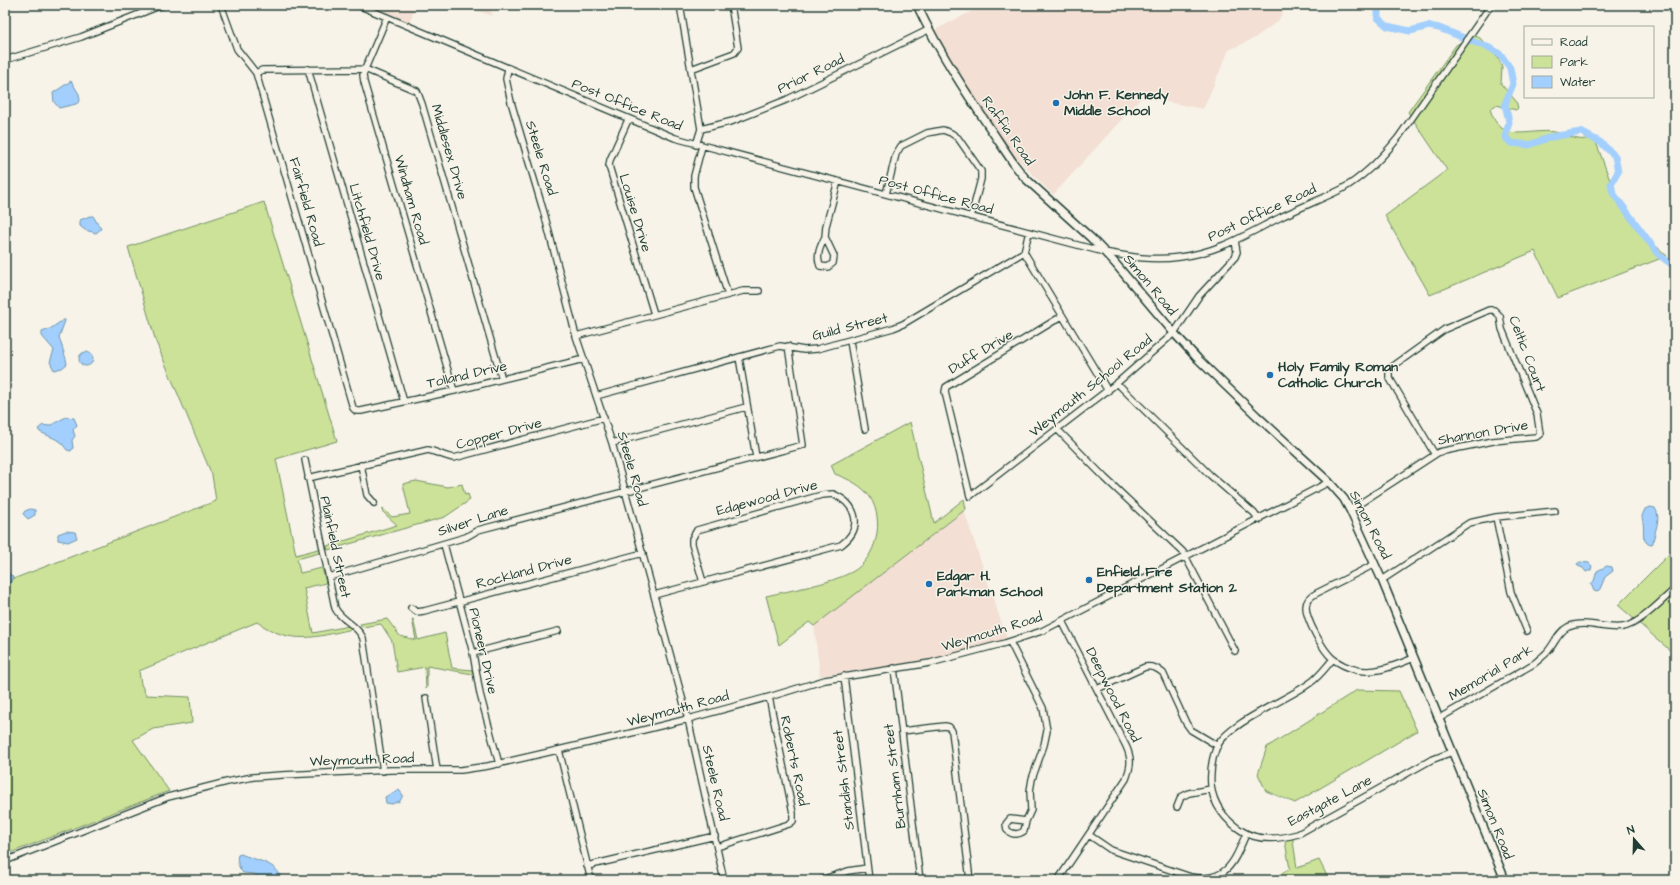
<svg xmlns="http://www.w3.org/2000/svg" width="1680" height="885" viewBox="0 0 1680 885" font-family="'Architects Daughter',sans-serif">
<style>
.built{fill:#f3dfd3}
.green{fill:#cbe298;stroke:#759066}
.water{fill:#a2cffd;stroke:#6e95ad}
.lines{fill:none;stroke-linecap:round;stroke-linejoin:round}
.river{stroke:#a2cffd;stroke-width:7}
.minor-casing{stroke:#1f3d34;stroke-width:8}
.major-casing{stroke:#1f3d34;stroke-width:10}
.minor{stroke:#f7f3e8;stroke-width:5.5}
.major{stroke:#f7f3e8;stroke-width:7}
.poi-dot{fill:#1f6fb2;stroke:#f7f3e8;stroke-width:1.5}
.labels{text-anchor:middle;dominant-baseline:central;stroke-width:3;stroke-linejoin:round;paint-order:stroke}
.street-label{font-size:14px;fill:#1f3d34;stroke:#f7f3e8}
.poi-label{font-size:14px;font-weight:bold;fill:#1f3d34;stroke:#f7f3e8;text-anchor:start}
</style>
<rect width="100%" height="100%" fill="#f7f3e8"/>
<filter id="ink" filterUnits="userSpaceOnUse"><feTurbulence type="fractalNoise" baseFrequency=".025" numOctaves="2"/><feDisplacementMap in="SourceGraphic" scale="8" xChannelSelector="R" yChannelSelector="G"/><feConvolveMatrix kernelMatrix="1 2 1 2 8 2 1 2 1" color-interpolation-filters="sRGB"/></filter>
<g filter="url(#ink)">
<path class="built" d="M358,5H415L408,28Z
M461,5H489L493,16Z
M984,5H1287L1278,21L1253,39L1229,50L1203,109L1142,97L1053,195L1005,146L929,33Z
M964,511L1007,639L928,660L820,676L814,626Z"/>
<path class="green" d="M1473,36L1479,37L1498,58L1502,66L1501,84L1516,101L1518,108L1516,110L1496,105L1490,109C1501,146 1528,128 1555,132C1563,133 1570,138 1578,139C1582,140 1587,139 1591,138L1596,142L1616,197L1621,203L1627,216L1637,221L1644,235L1667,256L1558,298L1535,251L1430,295L1385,216L1447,170L1408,112L1456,45Z
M264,202L337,441L276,459L296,555L318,549L319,553L297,559L300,573L322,568L326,583L304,588L313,633L349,626L353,629C315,637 292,646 257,622L139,671L141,684L146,695L190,697L192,723L153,729L133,740L169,791L5,855V585L13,579L216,501L212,475L156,342L128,247Z
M910,422L934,523L964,499L966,509L814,626L809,622L779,645L766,596C792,590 829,584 852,572C877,558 885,521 870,497C862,485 848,479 835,474L831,465Z
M416,481L448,487L462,484L465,495L468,494L470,500L445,517L328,550L327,546L397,525L382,511L383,509L392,517L410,514L403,484Z
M1675,548V653H1673L1618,605Z
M387,619L400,636L416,640L412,619H413L418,640L445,633L452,668L472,670L473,674L427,666V688L426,689L425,667L397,672L392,641L381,624L363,627L360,624Z
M1357,690L1399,691L1417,731L1295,803L1266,791L1258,774L1267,747Z
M1292,834L1297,868L1319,860L1329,880H1269L1290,869L1284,836Z"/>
<path class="water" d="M71,81L79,94L80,101L76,104L59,108L54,102L53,93Z
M90,216H93L101,229L96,233L85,230L80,226V220Z
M63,320H65V321L59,337L66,359L67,364L62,368L54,370L50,362L54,350L42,336V332L50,329Z
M79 359a7 7 0 1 1 14 0a7 7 0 1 1-14 0Z
M66,417L74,418L77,425L73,430L75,436L72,440L73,448L71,451L67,450L60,441L40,432L38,429L43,425L49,426Z
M1650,507L1655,508C1662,519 1654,531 1653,543L1650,545C1640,540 1645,531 1643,523C1643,520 1642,518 1642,516L1645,509Z
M30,509L35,510V515L28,519L23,514L25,511Z
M66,531L75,532L77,538L68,542L58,540V534Z
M1580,562L1589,563L1592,566L1591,570L1586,572L1583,568L1578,566L1577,564Z
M1607,566L1612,567L1613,571L1605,577L1600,589L1597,592L1594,591L1591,584L1594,581L1597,571Z
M5,573H8L13,577L10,583L5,585Z
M399,790L403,795L400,801L392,804L386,803L385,797Z
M241,854C254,860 280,863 281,880H260L255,874L243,873C239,869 236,860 238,855Z"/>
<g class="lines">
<path class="river" d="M1378,5V18L1387,26L1410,31L1429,26L1439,28L1492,49L1501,55L1510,68L1513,84L1505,104L1509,122L1505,137L1511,143L1529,145L1551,137L1581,132L1600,142L1615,156L1618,172L1611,184L1613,193L1659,255L1670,263L1675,265"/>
<defs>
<path id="minor" d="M221,5L237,49L256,73L353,408L356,411H361L454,391L584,359
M358,5L675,138L1104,252C1130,257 1153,261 1180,257C1219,252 1247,234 1281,217C1301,207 1322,199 1342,189C1365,176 1382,158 1398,138L1491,5
M680,5L701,129L696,145
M387,17L365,69L363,75L364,82L454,391
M5,60L81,37L162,5
M308,69L404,402
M508,69L506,79L511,102L544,213L576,336L612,443L688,719L724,880
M691,69L734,53L738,48L731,5
M256,73L262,70L365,69L417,91L422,104L502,379
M628,120L610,160L609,166L654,314
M701,129L733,121L786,100L928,30
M702,146L694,176V187L728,295
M886,194L896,154L901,146L927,133L943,130L951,133L958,138L981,171V179L971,217
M1029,232L1024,252L1108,391
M825,237L834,256L833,263L828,267L820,266C816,255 820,247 825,237Z
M825,237L826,226L838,181
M1062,316L946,387L945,392L970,496L1117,383L1174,333L1199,296L1235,257L1237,252L1235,241
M576,336L743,291H759
M850,341L865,429
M739,357L756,457
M1117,383L1210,475L1254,513L1259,520
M596,396L780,346L804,350L817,349L893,328L903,324L1024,252
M1058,430L1105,478L1183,552L1235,651
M612,443L746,407
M305,460L335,608C341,621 356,623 363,638L383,771
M361,465L367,495L374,503
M308,478L428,450C438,452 445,457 454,458L604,418
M833,494C857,504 864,528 841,545L703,582L692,544V539L697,530L822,495Z
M1350,510L1439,452L1493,441L1536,437L1540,434L1537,414L1502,329L1500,316L1494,310H1489L1445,329L1392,367L1389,371V377L1434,453
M1496,517L1511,592L1527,631
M444,544L473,653L480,694L499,764
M1375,564L1317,593C1311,596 1306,600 1306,607C1306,620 1323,650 1332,658C1339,664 1349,668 1357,670C1378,674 1395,665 1414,658
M329,577L466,537L478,530L803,445L788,346
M1382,580L1469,523L1496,517L1555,511
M654,595L703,582
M411,608L417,612L424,611L643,553
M1010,642L1043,708L1047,731L1044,745L1032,779L1030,791L1031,810L1026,821L1010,819L1006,824L1007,830C1012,835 1018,835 1024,831L1026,821
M473,653L558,631
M1333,659C1326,667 1319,677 1310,683C1287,700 1230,722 1217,746C1212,758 1210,772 1211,785C1213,805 1226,821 1242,831C1259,842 1280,839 1298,834L1431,760L1452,752
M894,668L920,880
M844,676L869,880
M1097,689L1145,667C1153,666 1157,668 1163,673L1186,723L1191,730L1218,746
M426,698L437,770
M1438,719L1535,663C1539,659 1544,656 1548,651C1555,643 1558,632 1568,627C1586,619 1604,630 1623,627C1639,625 1662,600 1675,589
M902,731L945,726L949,727L952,731L970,880
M559,750L591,880
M1177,807L1181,797L1189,793L1211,789
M1089,835L1111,850L1191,877C1227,883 1234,862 1246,834
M717,847L789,824L793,821V813L769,697
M5,861L168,797L227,782L253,777L282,775L391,770H461L488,766L623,735L688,719L769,697L825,680L930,663L1005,643L1042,631L1329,482
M587,866L715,836
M821,880L848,871L867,868
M1058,880L1126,779C1131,766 1132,759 1126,746L1062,621"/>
<path id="major" d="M917,5C943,61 979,112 1014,164L1025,178L1091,238L1114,262L1174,333L1198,359L1257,416L1329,482L1344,499L1350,510L1382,580L1505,880"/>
</defs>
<use href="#minor" class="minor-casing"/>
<use href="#major" class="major-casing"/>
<use href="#minor" class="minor"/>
<use href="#major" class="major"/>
</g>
</g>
<g class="poi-dot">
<circle cx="1056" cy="103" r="4"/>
<circle cx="1270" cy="375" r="4"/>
<circle cx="1089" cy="580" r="4"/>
<circle cx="929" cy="584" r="4"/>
</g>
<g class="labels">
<g class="street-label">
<text transform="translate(811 74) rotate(-26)">Prior Road</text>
<text transform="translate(627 105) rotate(22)">Post Office Road</text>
<text transform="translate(1008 131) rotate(55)">Raffia Road</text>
<text transform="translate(449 152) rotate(74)">Middlesex Drive</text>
<text transform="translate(541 158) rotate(73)">Steele Road</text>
<text transform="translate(936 195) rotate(15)">Post Office Road</text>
<text transform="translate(411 200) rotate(74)">Windham Road</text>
<text transform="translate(306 202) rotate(74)">Fairfield Road</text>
<text transform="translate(635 213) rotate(73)">Louise Drive</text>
<text transform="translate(1262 213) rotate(-25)">Post Office Road</text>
<text transform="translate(367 232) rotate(74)">Litchfield Drive</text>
<text transform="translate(1150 285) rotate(50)">Simon Road</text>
<text transform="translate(850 327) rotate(-14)">Guild Street</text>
<text transform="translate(981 352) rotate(-31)">Duff Drive</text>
<text transform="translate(1527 354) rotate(69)">Celtic Court</text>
<text transform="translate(467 375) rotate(-13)">Tolland Drive</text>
<text transform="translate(1091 386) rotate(-39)">Weymouth School Road</text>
<text transform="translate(1483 433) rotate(-10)">Shannon Drive</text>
<text transform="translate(499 434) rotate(-15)">Copper Drive</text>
<text transform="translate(632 469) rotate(74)">Steele Road</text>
<text transform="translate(767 498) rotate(-15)">Edgewood Drive</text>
<text transform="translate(473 521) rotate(-18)">Silver Lane</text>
<text transform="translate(1370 525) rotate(63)">Simon Road</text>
<text transform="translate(335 547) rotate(78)">Plainfield Street</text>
<text transform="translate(524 572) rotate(-15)">Rockland Drive</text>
<text transform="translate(992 632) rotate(-17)">Weymouth Road</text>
<text transform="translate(483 651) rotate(77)">Pioneer Drive</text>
<text transform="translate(1491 673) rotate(-31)">Memorial Park</text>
<text transform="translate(1113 695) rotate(63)">Deepwood Road</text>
<text transform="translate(678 709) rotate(-15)">Weymouth Road</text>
<text transform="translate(362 760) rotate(-2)">Weymouth Road</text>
<text transform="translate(794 761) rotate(78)">Roberts Road</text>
<text transform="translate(895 776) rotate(-97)">Burnham Street</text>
<text transform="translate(844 780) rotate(-97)">Standish Street</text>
<text transform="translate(715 783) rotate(77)">Steele Road</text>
<text transform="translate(1330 801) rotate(-28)">Eastgate Lane</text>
<text transform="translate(1495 824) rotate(68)">Simon Road</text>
</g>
<g class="poi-label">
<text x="1064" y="95">John F. Kennedy<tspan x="1064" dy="16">Middle School</tspan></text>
<text x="1278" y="367">Holy Family Roman<tspan x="1278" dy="16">Catholic Church</tspan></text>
<text x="1097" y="572">Enfield Fire<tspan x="1097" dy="16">Department Station 2</tspan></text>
<text x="937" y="576">Edgar H.<tspan x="937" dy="16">Parkman School</tspan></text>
</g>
</g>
<rect width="1680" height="885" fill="none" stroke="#f7f3e8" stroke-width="20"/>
<rect x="10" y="10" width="1660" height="865" fill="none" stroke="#1f3d34" stroke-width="1.5" filter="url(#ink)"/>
<rect x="1524" y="26" width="130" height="72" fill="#f7f3e8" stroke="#a1aaa0"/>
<rect x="1532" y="39" width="20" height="6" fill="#f7f3e8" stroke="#a1aaa0"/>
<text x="1560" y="46" font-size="12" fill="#1f3d34">Road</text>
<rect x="1532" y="56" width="20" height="12" fill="#cbe298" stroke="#a1aaa0"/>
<text x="1560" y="66" font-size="12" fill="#1f3d34">Park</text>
<rect x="1532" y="76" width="20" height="12" fill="#a2cffd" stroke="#a1aaa0"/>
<text x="1560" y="86" font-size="12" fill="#1f3d34">Water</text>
<g transform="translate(1634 839) rotate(340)" stroke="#f7f3e8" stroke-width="3" paint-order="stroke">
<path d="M0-3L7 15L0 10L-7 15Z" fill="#1f3d34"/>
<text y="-6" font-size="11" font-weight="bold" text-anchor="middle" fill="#1f3d34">N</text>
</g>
</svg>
